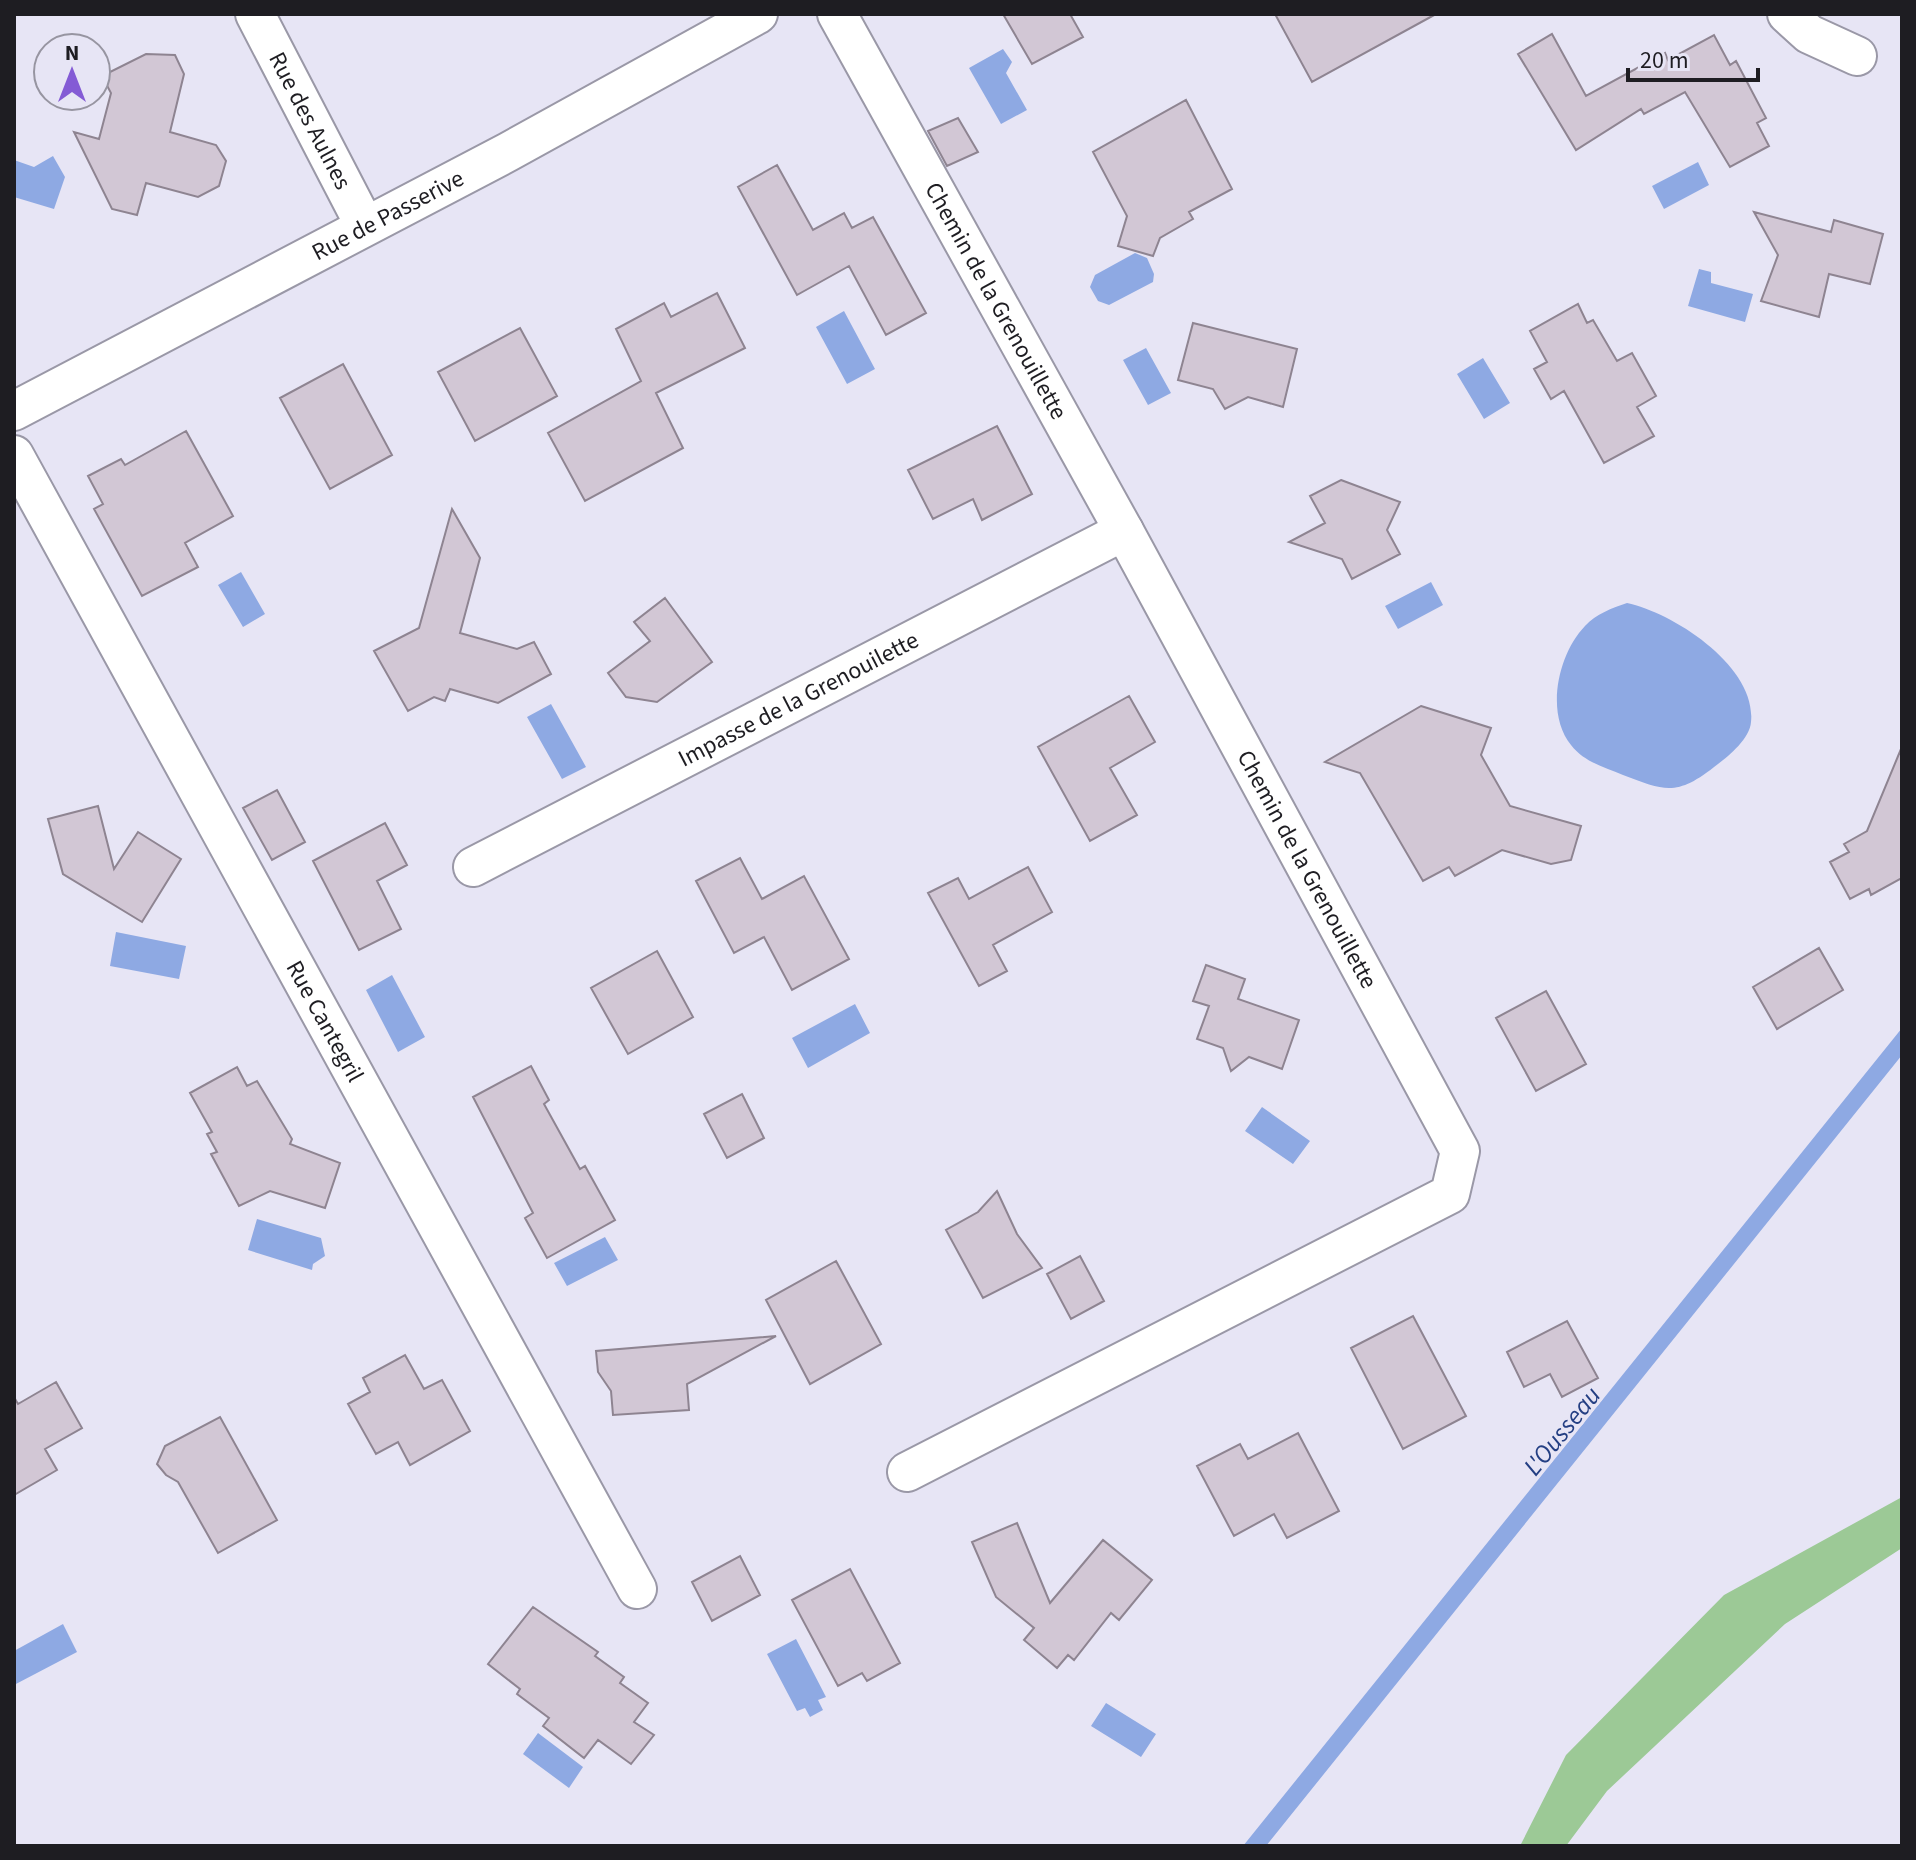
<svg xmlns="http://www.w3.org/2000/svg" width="1916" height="1860" viewBox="0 0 1916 1860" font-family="'Source Sans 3',sans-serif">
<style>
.green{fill:#9cc996}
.water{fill:#8ea9e3}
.building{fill:#d2c7d5;stroke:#8e8491;stroke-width:2}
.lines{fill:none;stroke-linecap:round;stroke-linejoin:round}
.street-casing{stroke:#9a98a7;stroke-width:42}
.street{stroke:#fff;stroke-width:38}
.labels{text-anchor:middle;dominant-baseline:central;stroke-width:6;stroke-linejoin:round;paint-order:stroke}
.street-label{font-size:24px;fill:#1e1d22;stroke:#e7e5f5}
.water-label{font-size:26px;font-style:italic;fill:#243f83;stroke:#e7e5f5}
</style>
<rect width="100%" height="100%" fill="#e7e5f5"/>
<path class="green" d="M1902,1497V1548L1785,1624L1607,1791L1566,1846H1520L1566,1755L1724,1595Z"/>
<path class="water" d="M1003,49L1012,62L1006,73L1027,110L1001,124L969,68Z
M53,156L65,177L54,209L14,197V160L34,167Z
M1698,162L1709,185L1664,209L1652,186Z
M1135,253L1147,258L1154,274L1153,282L1109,305L1098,301L1090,287L1095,275Z
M1699,269L1711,272V283L1753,294L1745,322L1688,306Z
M844,311L875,369L847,384L816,327Z
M1146,348L1171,393L1148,405L1123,360Z
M1483,358L1510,403L1484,419L1457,374Z
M241,572L265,614L243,627L218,585Z
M1431,582L1443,605L1398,629L1385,606Z
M1627,603C1674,613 1757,667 1751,722C1750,738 1730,755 1718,764C1678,796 1667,792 1623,775C1604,767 1584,762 1571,745C1545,713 1558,654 1585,626C1596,614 1612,608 1627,603Z
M551,704L586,767L562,779L527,717Z
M116,932L186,946L179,979L110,966Z
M392,975L425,1037L398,1052L366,990Z
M855,1004L870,1033L808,1068L792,1038Z
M1902,1028V1055L1266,1846H1243Z
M1262,1107L1310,1141L1293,1164L1245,1131Z
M257,1219L321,1238L325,1256L313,1264L312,1270L248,1250Z
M605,1237L618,1260L567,1286L554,1263Z
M63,1624L77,1652L14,1685V1651Z
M796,1639L826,1697L818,1700L823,1710L810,1717L805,1708L797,1711L767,1654Z
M1106,1703L1156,1734L1141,1757L1091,1726Z
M538,1733L583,1767L569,1788L523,1754Z"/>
<path class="building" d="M1003,14H1070L1083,37L1032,64Z
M1275,14H1436L1312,82Z
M1552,34L1586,96L1665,53L1668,60L1714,35L1730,65L1736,61L1766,118L1757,123L1769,146L1730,167L1685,92L1644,114L1641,109L1576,150L1518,54Z
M146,54L175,55L184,74L170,132L216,145L226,161L219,186L198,197L146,183L137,215L112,209L74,132L99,139L111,93L102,76Z
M1186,100L1232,189L1189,212L1193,219L1160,238L1153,256L1118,246L1127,216L1093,152Z
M958,118L978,152L947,166L928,131Z
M777,165L813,230L844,213L852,228L873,217L926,313L886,335L849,266L797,295L738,187Z
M1754,212L1831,232L1834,220L1883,234L1870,284L1829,274L1819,317L1761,301L1778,255Z
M717,293L745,348L656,393L683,448L585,501L548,433L641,381L616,329L664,303L671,317Z
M1578,304L1587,323L1593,320L1617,361L1632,353L1656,396L1637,407L1654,436L1604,463L1564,391L1551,399L1534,369L1547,362L1530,331Z
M1193,323L1297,349L1283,407L1248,397L1225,409L1213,389L1178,380Z
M520,328L557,396L475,441L438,372Z
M343,364L392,455L330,489L280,398Z
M997,426L1032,494L982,520L973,499L933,519L908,470Z
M186,431L233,516L185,543L198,567L142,596L94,509L103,504L88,476L121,459L125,465Z
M1341,480L1400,502L1387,530L1400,554L1352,579L1342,559L1289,542L1325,523L1310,496Z
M452,509L480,558L460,633L517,649L534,642L551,674L498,703L450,689L445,701L434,697L408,711L374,651L419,628Z
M665,598L712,662L657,702L626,697L608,673L650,641L634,622Z
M1129,696L1155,742L1110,768L1137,815L1090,841L1038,747Z
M1421,706L1491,728L1481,755L1510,806L1581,826L1571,860L1551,864L1502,850L1455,876L1449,867L1423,881L1360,773L1325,762Z
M1901,749L1902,878L1871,895L1869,889L1850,899L1830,862L1849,852L1844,844L1867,831Z
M277,790L305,842L272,860L243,808Z
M98,806L114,869L138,832L181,859L142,922L63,874L48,819Z
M385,823L407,865L377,881L401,929L359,950L313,861Z
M740,858L762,899L804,876L849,959L792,990L764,937L734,953L696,881Z
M1028,867L1052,912L993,945L1007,971L979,986L928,893L958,878L969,899Z
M1819,948L1843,990L1777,1029L1753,987Z
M657,951L693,1017L628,1054L591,988Z
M1206,965L1245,979L1238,999L1299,1020L1282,1069L1249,1057L1231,1071L1223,1048L1197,1039L1209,1006L1193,1001Z
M1546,991L1586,1064L1536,1091L1496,1018Z
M531,1066L549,1100L544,1104L580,1169L585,1166L615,1220L547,1258L525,1218L533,1213L473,1097Z
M237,1067L247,1086L257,1081L292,1139L290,1144L340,1163L325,1208L270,1191L239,1206L211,1154L217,1152L207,1134L212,1132L190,1093Z
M742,1094L764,1138L727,1158L704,1114Z
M997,1191L1017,1234L1042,1268L983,1298L946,1230L978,1212Z
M1080,1256L1104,1301L1071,1319L1047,1274Z
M836,1261L881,1344L810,1384L766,1300Z
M1413,1316L1466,1416L1403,1449L1351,1348Z
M1567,1321L1598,1378L1562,1397L1550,1374L1524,1387L1507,1352Z
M776,1336L687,1384L689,1410L613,1415L611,1391L598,1372L596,1351Z
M405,1355L424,1389L442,1380L470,1431L410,1465L398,1442L376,1454L348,1404L370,1392L363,1378Z
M56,1382L82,1428L45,1449L57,1470L14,1495V1397L18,1404Z
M220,1417L277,1520L218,1553L178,1482L166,1475L157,1464L165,1446Z
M1298,1433L1339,1511L1287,1538L1274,1514L1234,1536L1197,1466L1240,1444L1248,1459Z
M1017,1523L1050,1603L1103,1540L1152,1580L1119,1620L1111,1613L1074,1660L1068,1655L1057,1668L1024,1640L1034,1628L996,1597L972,1542Z
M740,1556L760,1595L712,1621L692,1582Z
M850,1569L900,1663L867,1681L862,1673L838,1686L792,1600Z
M533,1607L598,1652L595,1656L624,1677L620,1683L648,1703L634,1722L654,1735L631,1764L598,1740L584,1758L543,1726L549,1718L517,1694L520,1689L488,1664Z"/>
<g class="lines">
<defs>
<g id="street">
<path id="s1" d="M255,14L365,226"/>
<path id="s2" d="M837,14L1124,531L1460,1151L1450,1194L907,1472"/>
<path d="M1787,14L1809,34L1857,56"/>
<path id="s3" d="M14,411L508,152L758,14"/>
<path id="s4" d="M14,455L637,1589"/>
<path id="s5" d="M473,867L1124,531"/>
</g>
</defs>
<use href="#street" class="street-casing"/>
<use href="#street" class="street"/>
</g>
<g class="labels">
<g class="street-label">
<text stroke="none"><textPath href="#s1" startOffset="120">Rue des Aulnes</textPath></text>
<text stroke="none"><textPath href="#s3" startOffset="422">Rue de Passerive</textPath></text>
<text stroke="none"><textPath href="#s2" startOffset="328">Chemin de la Grenouillette</textPath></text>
<text stroke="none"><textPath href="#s5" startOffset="366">Impasse de la Grenouilette</textPath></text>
<text stroke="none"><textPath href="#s2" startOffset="976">Chemin de la Grenouillette</textPath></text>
<text stroke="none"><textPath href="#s4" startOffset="646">Rue Cantegril</textPath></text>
</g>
<g class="water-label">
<text transform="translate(1562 1431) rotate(-51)">L'Ousseau</text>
</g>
</g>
<rect width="1916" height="1860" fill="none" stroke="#1e1d22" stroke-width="32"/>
<g transform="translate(72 72)"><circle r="38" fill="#e7e5f5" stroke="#9795a1" stroke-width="2"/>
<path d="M0-6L14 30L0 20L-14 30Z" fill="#845bd5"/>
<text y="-12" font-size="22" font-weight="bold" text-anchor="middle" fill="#1e1d22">N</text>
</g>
<path d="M1628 68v12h130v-12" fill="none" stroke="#1e1d22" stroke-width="4"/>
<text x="1640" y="68" font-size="24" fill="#1e1d22" stroke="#e7e5f5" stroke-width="6" paint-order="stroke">20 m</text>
</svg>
